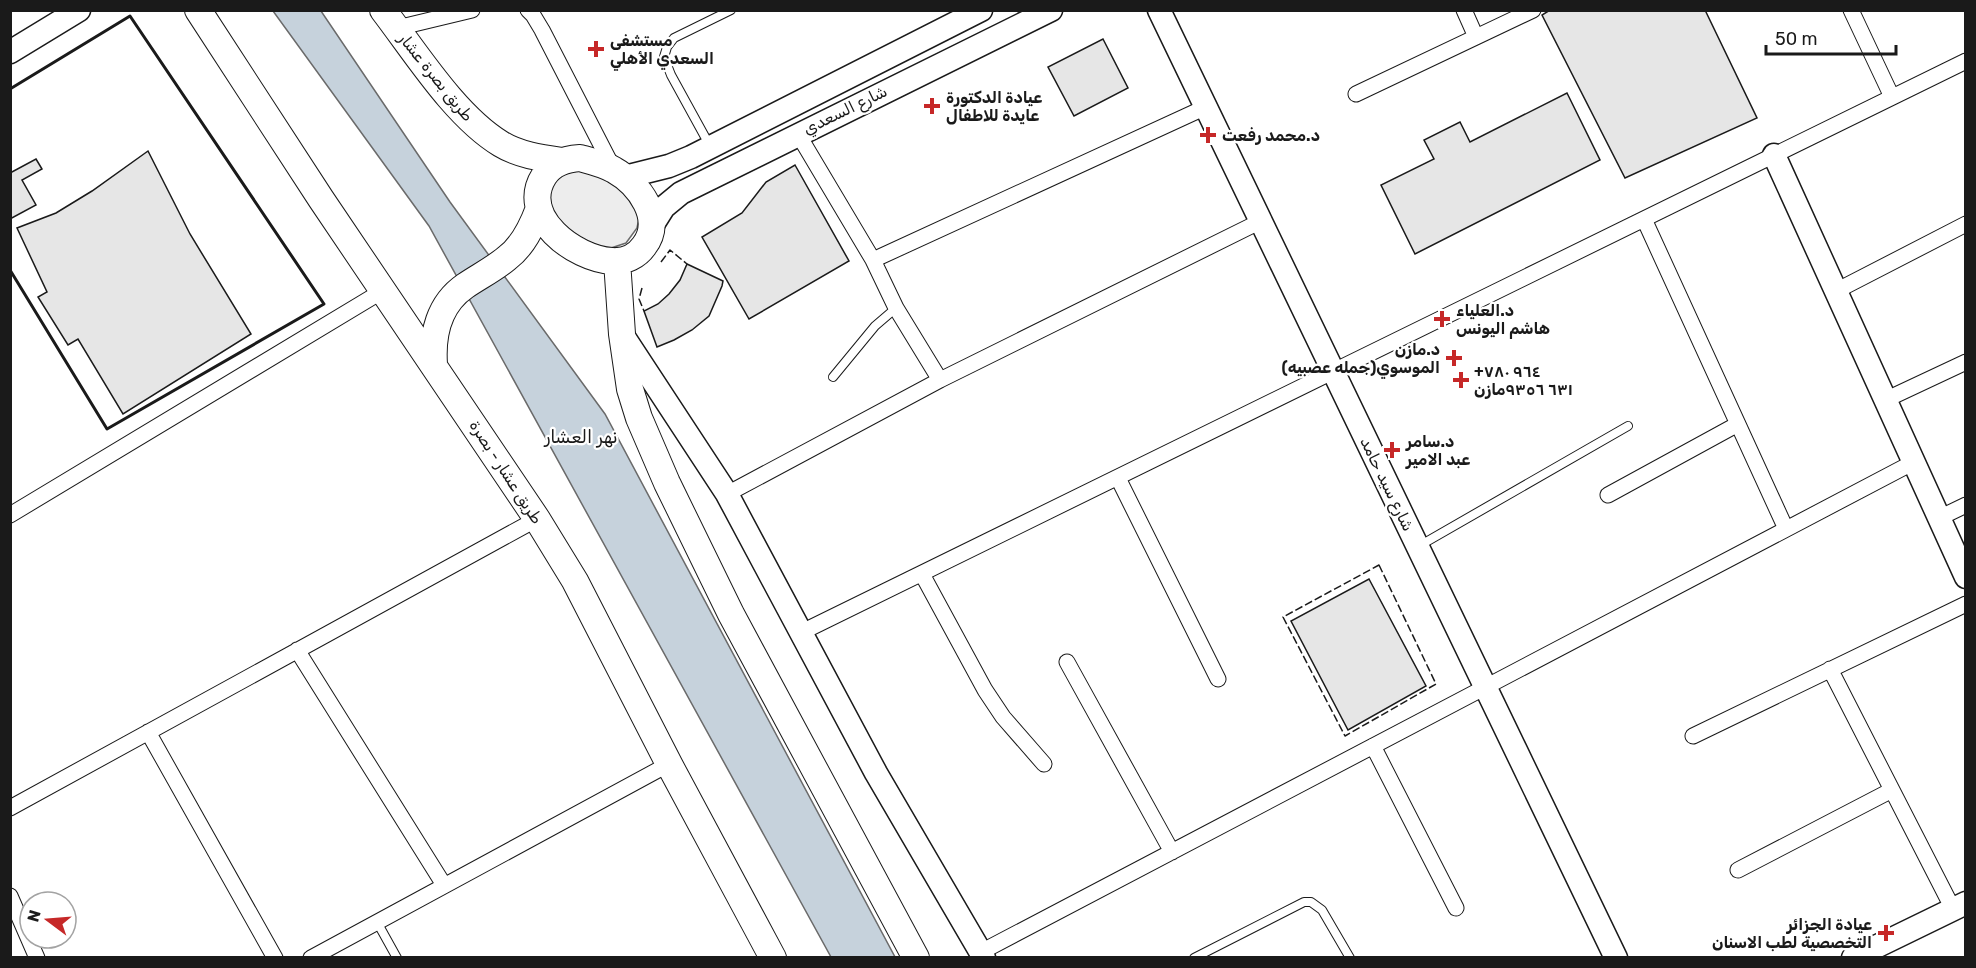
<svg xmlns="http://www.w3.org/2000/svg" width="1976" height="968" viewBox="0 0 1976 968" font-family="Rubik,Vazirmatn,sans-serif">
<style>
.parking{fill:#ededed;stroke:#6a6a6a;stroke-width:1.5}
.water{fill:#c6d2dc;stroke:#6a6a6a;stroke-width:1.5}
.building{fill:#e6e6e6;stroke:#1a1a1a;stroke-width:1.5}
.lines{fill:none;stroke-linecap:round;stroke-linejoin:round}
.lane-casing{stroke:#1a1a1a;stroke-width:10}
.street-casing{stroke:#1a1a1a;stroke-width:17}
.secondary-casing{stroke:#1a1a1a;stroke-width:25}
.primary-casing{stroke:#1a1a1a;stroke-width:28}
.lane{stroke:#fff;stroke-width:8}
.street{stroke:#fff;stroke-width:15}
.secondary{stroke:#fff;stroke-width:22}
.primary{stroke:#fff;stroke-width:26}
.fence{stroke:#1a1a1a;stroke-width:1.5;stroke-dasharray:8 3;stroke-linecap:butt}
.wall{stroke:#1a1a1a;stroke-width:3}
.poi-dot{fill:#c62828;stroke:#fff;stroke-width:2}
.labels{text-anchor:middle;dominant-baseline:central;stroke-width:4.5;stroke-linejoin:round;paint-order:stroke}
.poi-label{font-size:16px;font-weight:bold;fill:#1a1a1a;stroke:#fff;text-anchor:start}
.street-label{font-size:16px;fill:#1a1a1a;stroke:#fff}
.water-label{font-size:18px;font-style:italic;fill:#1a1a1a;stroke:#fff}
</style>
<rect width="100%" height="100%" fill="#fff"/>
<path class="parking" d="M572,171H581L600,174L634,200L639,218L637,228L626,243L608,249L578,238L560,221L549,205V189L557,177Z"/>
<path class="water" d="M273,11H321L450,202L605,414L895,957H831L429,226Z"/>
<path class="building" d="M1550,10H1705L1757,118L1625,178L1542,15Z
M1103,39L1128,88L1074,116L1048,67Z
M1567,93L1600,160L1415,254L1381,185L1434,159L1424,140L1460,122L1470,142Z
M148,151L190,234L251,334L123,414L78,339L68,345L38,297L47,292L17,228L56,213L92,191Z
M36,159L42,169L22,180L36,205L10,219V173Z
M795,165L849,261L749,319L702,237L742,213L766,182Z
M687,264L723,281L722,286L709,316L692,330L674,340L657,347L644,311L658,304L669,294L680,280Z
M1369,579L1426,686L1348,730L1291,621Z"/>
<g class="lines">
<defs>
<path id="lane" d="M710,146L671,75L664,57L667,47L674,38L731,10
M833,377L875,326L896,308
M1419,546L1628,426
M377,922L397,958
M1194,958L1304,902H1311L1322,910L1350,958"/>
<path id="street" d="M528,10L533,15L542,30L614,170
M1464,10L1476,37
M1851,10L1892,97
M397,28L472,10
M1356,94L1533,10
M798,134L873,260L896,308L940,380
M1644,219L1786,529
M873,260L1206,107
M1836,291L1966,224
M1885,400L1966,362
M1118,478L1218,679
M727,494L940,380L1261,221
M1608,495L1738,424
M10,515L384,290
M1939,518L1966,505
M922,574L985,690L1003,717L1044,764
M800,633L1966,61
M297,650L444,885
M1067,662L1172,852
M1830,669L1953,909
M148,732L275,958
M1693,736L1966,604
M1373,746L1456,908
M10,808L537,519
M1738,870L1892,790
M10,896L37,958
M981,952L1914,462
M311,958L669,764"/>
<path id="secondary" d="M1159,10L1616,958
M10,52L79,10
M1774,155L1966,577
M625,177L669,166L691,157L981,10
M652,226L664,207L681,193L1051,10
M622,334L727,494L876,773L984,958
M1853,958L1966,903"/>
<path id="primary" d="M198,10L321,199L537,519L575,581L669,764L773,958
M383,10C416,53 455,116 501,144C519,155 541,158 562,161
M580,158C591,161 604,164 614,170C639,184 665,219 644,246C637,256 625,262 612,261C575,259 518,217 544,176C552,163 565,159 580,158Z
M617,261L622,334L630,389L639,418L667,483L731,614L916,958
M434,364C432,334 439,304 465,286C478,277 494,269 507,258C523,246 532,227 539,208"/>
</defs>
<use href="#lane" class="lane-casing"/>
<use href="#street" class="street-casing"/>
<use href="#secondary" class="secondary-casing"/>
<use href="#primary" class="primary-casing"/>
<use href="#lane" class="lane"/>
<use href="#street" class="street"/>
<use href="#secondary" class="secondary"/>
<use href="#primary" class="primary"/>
<path class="fence" d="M661,262L670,250L687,264
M642,288L639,299L644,311
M1379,565L1436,684L1345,736L1283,617Z"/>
<path class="wall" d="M10,89L130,16L324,304L107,429L10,270"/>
</g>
<g class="poi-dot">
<path d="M593 40h6v6h6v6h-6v6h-6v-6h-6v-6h6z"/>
<path d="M929 97h6v6h6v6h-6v6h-6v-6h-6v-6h6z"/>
<path d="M1205 126h6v6h6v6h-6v6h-6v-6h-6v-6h6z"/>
<path d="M1439 310h6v6h6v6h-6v6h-6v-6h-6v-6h6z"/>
<path d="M1451 349h6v6h6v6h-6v6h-6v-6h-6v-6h6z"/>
<path d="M1458 371h6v6h6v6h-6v6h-6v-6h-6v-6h6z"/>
<path d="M1389 441h6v6h6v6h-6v6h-6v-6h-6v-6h6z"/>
<path d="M1883 924h6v6h6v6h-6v6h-6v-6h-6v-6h6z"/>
</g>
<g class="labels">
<g class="poi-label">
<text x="610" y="40">مستشفى<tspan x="610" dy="18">السعدي الأهلي</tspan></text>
<text x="946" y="97">عيادة الدكتورة<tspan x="946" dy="18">عايدة للاطفال</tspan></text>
<text x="1222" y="135">د.محمد رفعت</text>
<text x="1456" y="310">د.العلياء<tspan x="1456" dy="18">هاشم اليونس</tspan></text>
<text x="1440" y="349" text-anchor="end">د.مازن<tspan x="1440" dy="18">الموسوي(جمله عصبيه)</tspan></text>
<text x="1474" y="371">+٩٦٤ ٧٨٠<tspan x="1474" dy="18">٦٣١ ٩٣٥٦مازن</tspan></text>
<text x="1406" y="441">د.سامر<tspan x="1406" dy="18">عبد الامير</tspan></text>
<text x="1872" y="924" text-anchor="end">عيادة الجزائر<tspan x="1872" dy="18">التخصصية لطب الاسنان</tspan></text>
</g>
<g class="street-label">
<text transform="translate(436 77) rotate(51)">طريق بصرة عشار</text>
<text transform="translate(845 110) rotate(-26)">شارع السعدي</text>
<text transform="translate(506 472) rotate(57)">طريق عشار - بصرة</text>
<text transform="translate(1387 484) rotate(64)">شارع سيد حامد</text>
</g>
<g class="water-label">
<text x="581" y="437">نهر العشار</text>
</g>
</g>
<rect width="1976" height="968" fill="none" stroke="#1a1a1a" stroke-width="24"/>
<g transform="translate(48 920) rotate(286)"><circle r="28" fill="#ffffff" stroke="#a3a3a3" stroke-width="1.5"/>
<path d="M0-4.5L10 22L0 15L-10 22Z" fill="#c62828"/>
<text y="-9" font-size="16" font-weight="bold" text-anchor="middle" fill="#1a1a1a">N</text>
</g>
<path d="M1766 45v9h130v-9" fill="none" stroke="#1a1a1a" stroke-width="3"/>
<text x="1775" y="45" font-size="18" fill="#1a1a1a" stroke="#ffffff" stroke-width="4.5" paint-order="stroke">50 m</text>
</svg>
